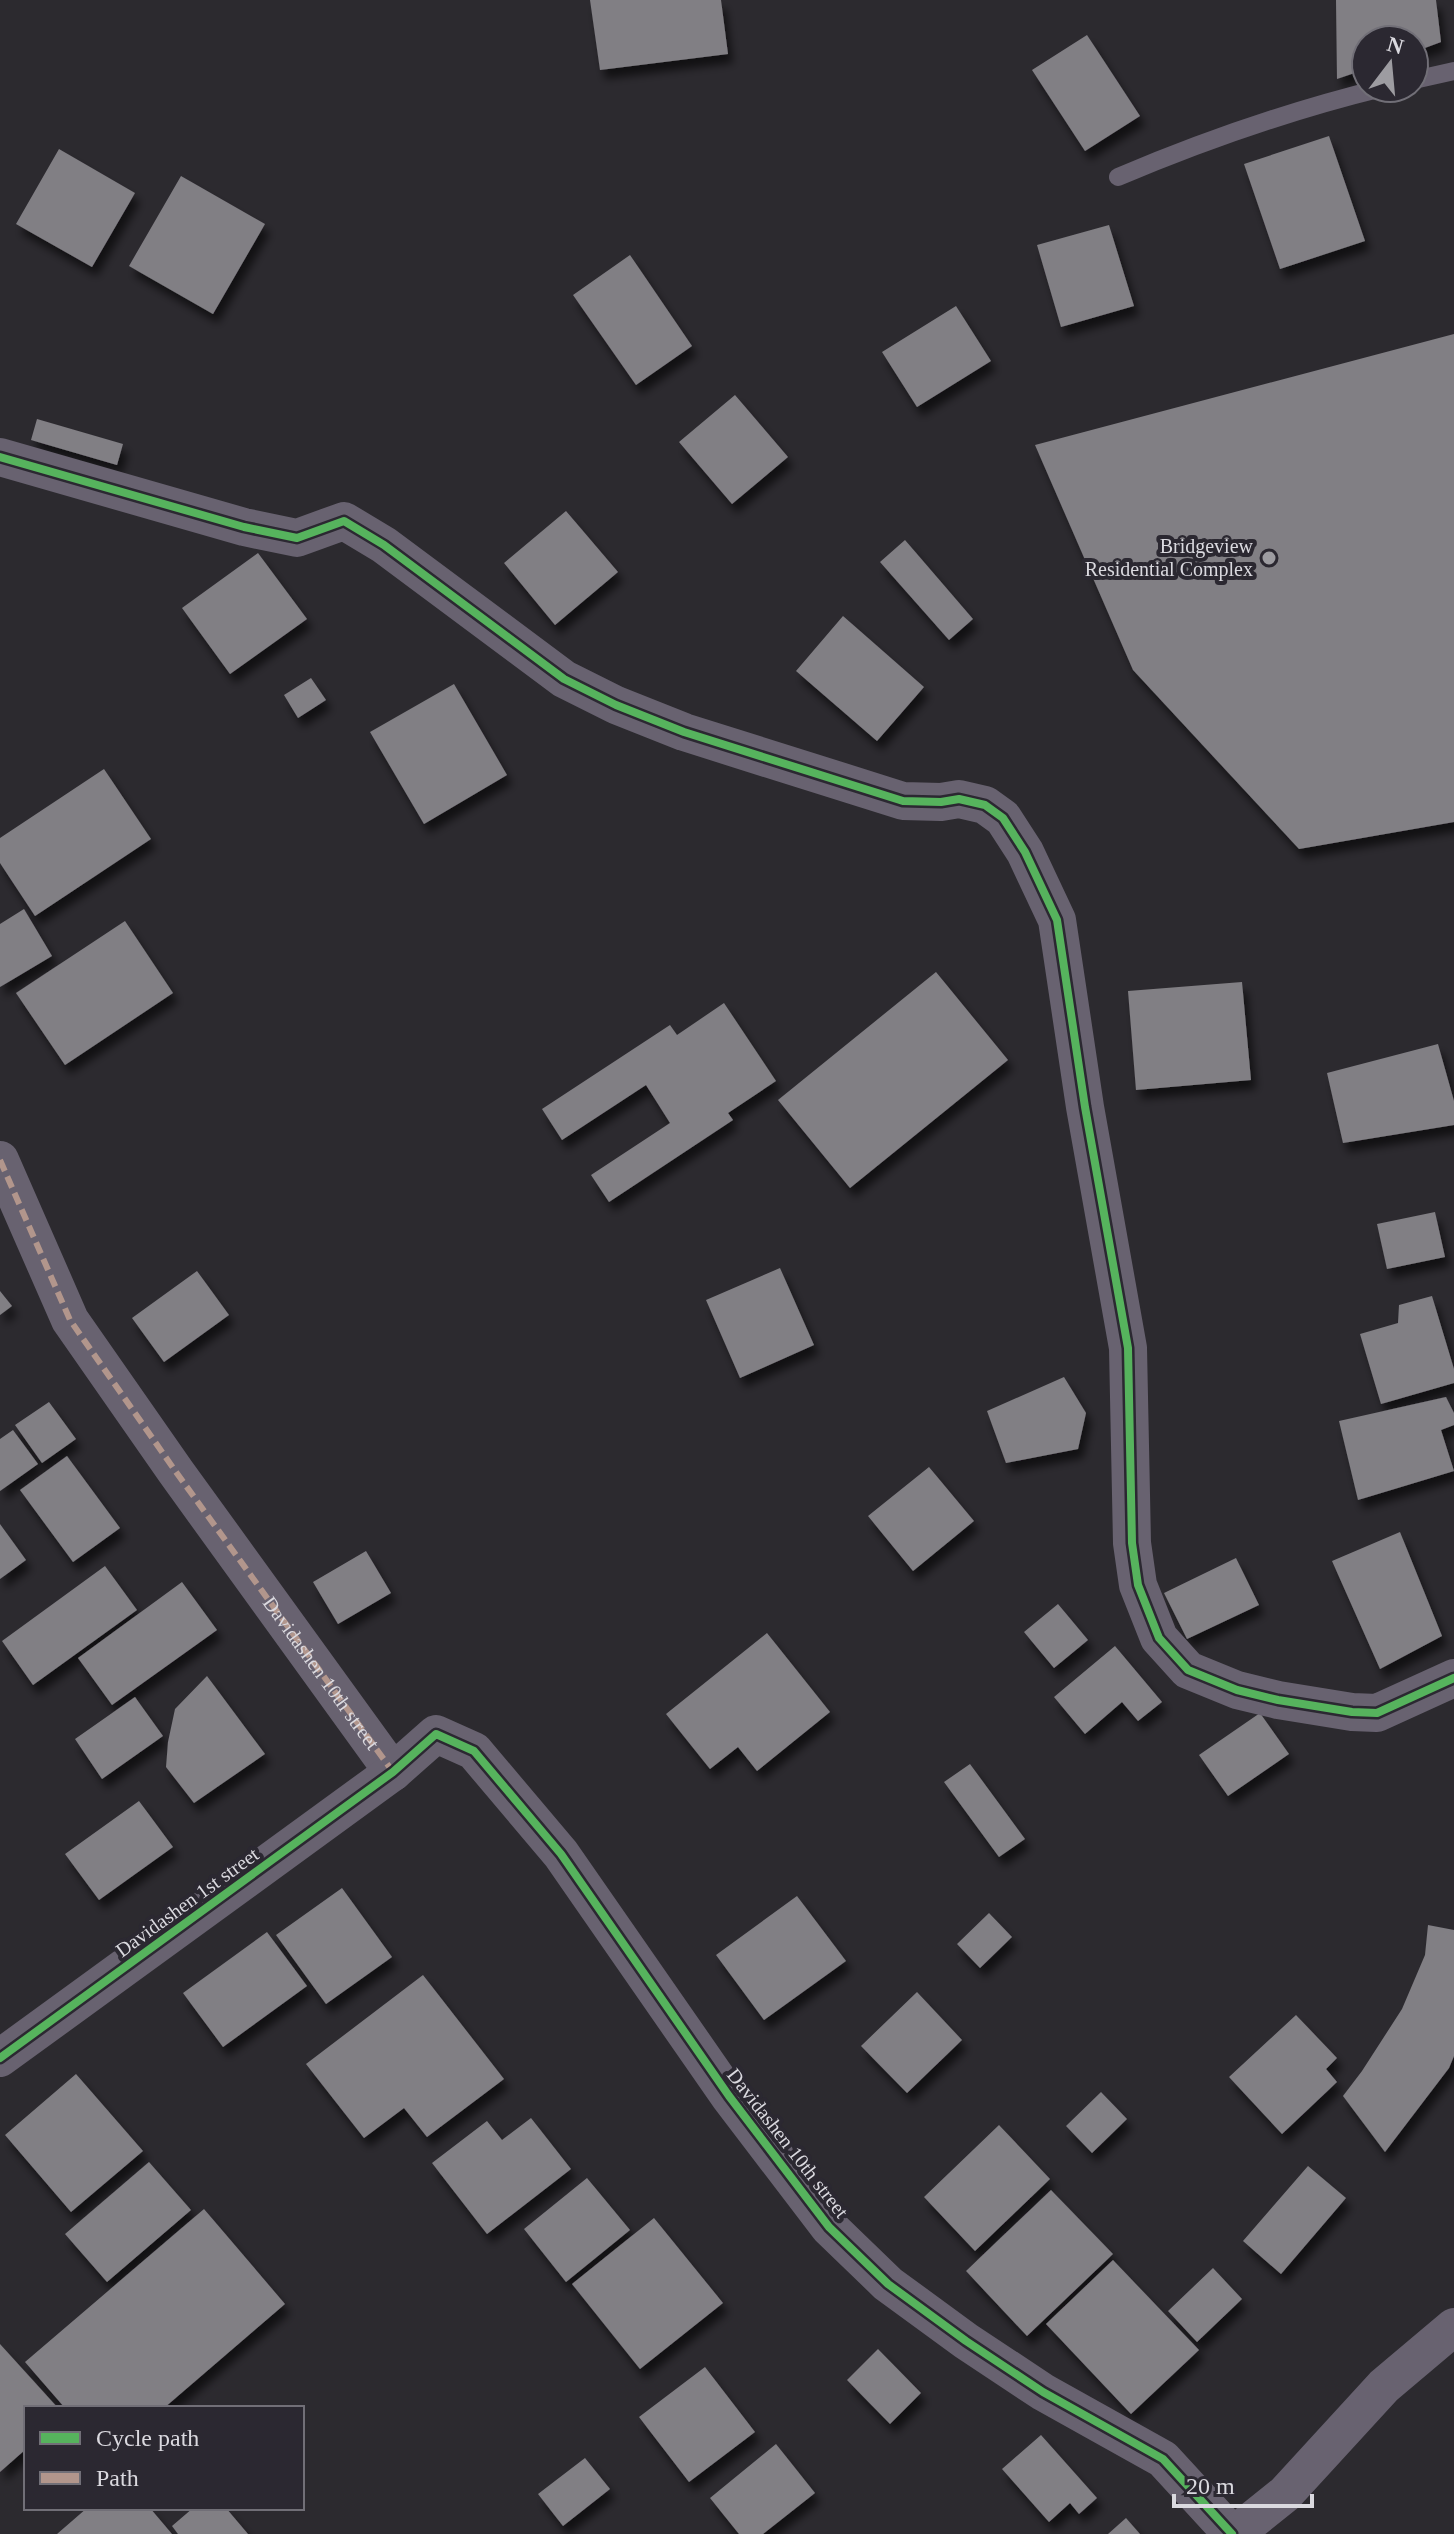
<svg xmlns="http://www.w3.org/2000/svg" width="1454" height="2534" viewBox="0 0 1454 2534" font-family="Georgia,serif">
<style>
.building{fill:#817f84;filter:url(#shadow)}
.lines{fill:none;stroke-linecap:round;stroke-linejoin:round}
.service{stroke:#686270;stroke-width:18}
.minor{stroke:#686270;stroke-width:38}
.quiet{stroke:#b2968c;stroke-width:6;stroke-dasharray:12 6;stroke-linecap:butt}
.cycleway-casing{stroke:#2b2831;stroke-width:13}
.cycleway{stroke:#56b35d;stroke-width:8}
.poi-dot{fill:#9d9ca1;stroke:#2b2831;stroke-width:3}
.labels{text-anchor:middle;dominant-baseline:central;stroke-width:8;stroke-linejoin:round;paint-order:stroke}
.poi-label{font-size:20px;fill:#dad9df;stroke:#2b2831;text-anchor:end}
.street-label{font-size:20px;fill:#dad9df;stroke:#2b2831}
</style>
<defs>
<filter id="shadow"><feDropShadow dx="5" dy="9" stdDeviation="4" flood-color="#0009"/></filter>
</defs>
<rect width="100%" height="100%" fill="#2c2a2f"/>
<path class="building" d="M590,0H721L728,54L600,70Z
M1336,0H1436L1441,42L1414,52V40H1366V69L1337,79Z
M1087,35L1140,116L1085,151L1032,70Z
M1329,136L1365,241L1280,269L1244,164Z
M59,149L135,193L92,267L16,224Z
M181,176L265,224L213,314L129,266Z
M1109,225L1134,306L1061,327L1037,245Z
M630,255L692,346L636,385L573,295Z
M956,306L991,361L917,407L882,352Z
M1454,334V822L1299,849L1133,670L1035,445Z
M735,395L788,457L732,504L679,442Z
M37,419L123,444L117,465L31,440Z
M566,511L618,572L555,625L504,563Z
M905,540L973,619L949,640L880,562Z
M258,553L307,619L230,674L182,608Z
M843,616L924,687L877,741L796,671Z
M311,678L326,700L298,718L284,695Z
M454,684L507,775L424,824L370,732Z
M104,769L151,839L35,916L0,863V838Z
M24,909L52,956L0,987V924Z
M125,921L173,993L65,1065L16,993Z
M936,972L1008,1060L850,1188L778,1100Z
M1242,982L1251,1080L1136,1090L1128,991Z
M724,1003L776,1081L728,1113L733,1120L609,1202L591,1175L670,1123L646,1085L562,1140L542,1109L670,1025L677,1035Z
M1438,1044L1454,1101V1125L1343,1143L1327,1073Z
M1435,1212L1445,1257L1387,1269L1377,1224Z
M780,1268L814,1345L740,1378L706,1300Z
M197,1271L229,1315L164,1362L132,1318Z
M0,1291L12,1306L0,1315Z
M1432,1296L1454,1369V1383L1381,1404L1360,1334L1398,1323L1399,1305Z
M1064,1377L1086,1413L1078,1449L1006,1463L987,1411Z
M1446,1397L1454,1413V1425L1441,1430L1454,1471L1358,1500L1339,1421Z
M49,1402L76,1439L42,1463L15,1425Z
M13,1430L38,1464L0,1491V1439Z
M67,1456L120,1528L73,1562L20,1490Z
M929,1467L974,1521L913,1571L868,1516Z
M0,1524L26,1560L0,1579Z
M1400,1532L1442,1636L1380,1669L1332,1561Z
M366,1551L391,1593L338,1624L313,1582Z
M1236,1558L1259,1605L1187,1639L1164,1593Z
M105,1566L137,1610L33,1685L2,1641Z
M182,1582L217,1630L112,1705L78,1658Z
M1058,1604L1088,1640L1054,1668L1024,1632Z
M767,1633L830,1712L757,1771L738,1747L710,1769L666,1714Z
M1115,1646L1162,1702L1138,1721L1122,1702L1085,1734L1054,1697Z
M207,1676L265,1754L194,1803L166,1767L168,1742L175,1709Z
M135,1697L163,1736L102,1779L75,1739Z
M1260,1713L1289,1754L1228,1796L1199,1755Z
M970,1764L1025,1839L999,1857L944,1782Z
M139,1801L173,1847L99,1900L65,1854Z
M342,1888L392,1957L326,2004L276,1935Z
M797,1896L846,1961L764,2020L716,1955Z
M989,1913L1012,1937L980,1968L957,1944Z
M1428,1925L1454,1930V2056L1449,2068L1385,2152L1343,2096L1362,2071L1402,2009L1425,1955Z
M267,1932L307,1986L223,2047L183,1993Z
M423,1975L504,2079L427,2137L404,2108L364,2138L306,2064Z
M917,1992L962,2040L907,2093L861,2046Z
M1296,2015L1337,2058L1326,2069L1337,2082L1282,2134L1229,2077Z
M76,2074L143,2151L71,2212L5,2135Z
M1101,2092L1127,2119L1092,2153L1066,2126Z
M531,2118L571,2169L487,2234L432,2163L487,2121L502,2140Z
M999,2125L1050,2179L975,2251L924,2197Z
M149,2162L191,2210L107,2282L65,2234Z
M1308,2166L1346,2198L1281,2274L1243,2241Z
M587,2178L630,2230L566,2282L524,2229Z
M1051,2190L1113,2254L1027,2336L966,2271Z
M204,2209L285,2304L164,2408H65L25,2362Z
M654,2218L723,2303L640,2369L572,2284Z
M1113,2260L1199,2350L1131,2414L1046,2324Z
M1213,2268L1242,2299L1197,2342L1168,2311Z
M0,2344L58,2408H26V2449L0,2472Z
M878,2349L921,2393L890,2424L847,2380Z
M705,2367L755,2432L689,2482L639,2417Z
M1041,2435L1097,2498L1079,2514L1070,2503L1049,2522L1002,2469Z
M776,2444L815,2493L763,2534H739L710,2498Z
M585,2458L610,2489L563,2526L538,2494Z
M87,2508H150L172,2534H57Z
M193,2508H226L248,2534H178L172,2526Z
M1126,2518L1140,2534H1108Z"/>
<g class="lines">
<path class="service" d="M1414,80L1454,71
M1118,177C1203,141 1292,110 1382,88"/>
<g class="minor">
<path d="M0,457L244,527L297,538L344,521L384,545L564,679L616,705L684,732L903,801L941,802L959,799L985,805L1003,818L1025,852L1057,920L1085,1107L1128,1348L1132,1543L1138,1585L1159,1638L1188,1670L1237,1690L1278,1700L1352,1712L1377,1713L1454,1678"/>
<path id="s1" d="M0,1160L70,1320L176,1472L393,1772"/>
<path d="M0,2058L393,1772L436,1734L474,1751L561,1854L729,2096L829,2227L888,2284L966,2341L1043,2392L1163,2459L1232,2534"/>
<path d="M1235,2534L1285,2494L1384,2386L1454,2327"/>
</g>
<path class="quiet" d="M0,1160L70,1320L176,1472L393,1772"/>
<defs>
<path id="cycleway" d="M0,457L244,527L297,538L344,521L384,545L564,679L616,705L684,732L903,801L941,802L959,799L985,805L1003,818L1025,852L1057,920L1085,1107L1128,1348L1132,1543L1138,1585L1159,1638L1188,1670L1237,1690L1278,1700L1352,1712L1377,1713L1454,1678
M0,2058L393,1772L436,1734L474,1751L561,1854L729,2096L829,2227L888,2284L966,2341L1043,2392L1163,2459L1232,2534"/>
</defs>
<use href="#cycleway" class="cycleway-casing"/>
<use href="#cycleway" class="cycleway"/>
</g>
<circle class="poi-dot" cx="1269" cy="558" r="8"/>
<g class="labels">
<g class="poi-label">
<text x="1253" y="546">Bridgeview<tspan x="1253" dy="23">Residential Complex</tspan></text>
</g>
<g class="street-label">
<text stroke="none"><textPath href="#s1" startOffset="608">Davidashen 10th street</textPath></text>
<text transform="translate(187 1902) rotate(-36)">Davidashen 1st street</text>
<text transform="translate(788 2143) rotate(52)">Davidashen 10th street</text>
</g>
</g>
<rect x="24" y="2406" width="280" height="104" fill="#2b2831" stroke="#716f77" stroke-width="2"/>
<rect x="40" y="2432" width="40" height="12" fill="#56b35d" stroke="#716f77" stroke-width="2"/>
<text x="96" y="2446" font-size="24" fill="#dad9df">Cycle path</text>
<rect x="40" y="2472" width="40" height="12" fill="#b2968c" stroke="#716f77" stroke-width="2"/>
<text x="96" y="2486" font-size="24" fill="#dad9df">Path</text>
<g transform="translate(1390 64) rotate(16)"><circle r="38" fill="#2b2831" stroke="#716f77" stroke-width="2"/>
<path d="M0-6L14 30L0 20L-14 30Z" fill="#9d9ca1"/>
<text y="-12" font-size="22" font-weight="bold" text-anchor="middle" fill="#dad9df">N</text>
</g>
<path d="M1174 2494v12h138v-12" fill="none" stroke="#dad9df" stroke-width="4"/>
<text x="1186" y="2494" font-size="24" fill="#dad9df" stroke="#2b2831" stroke-width="6" paint-order="stroke">20 m</text>
</svg>
